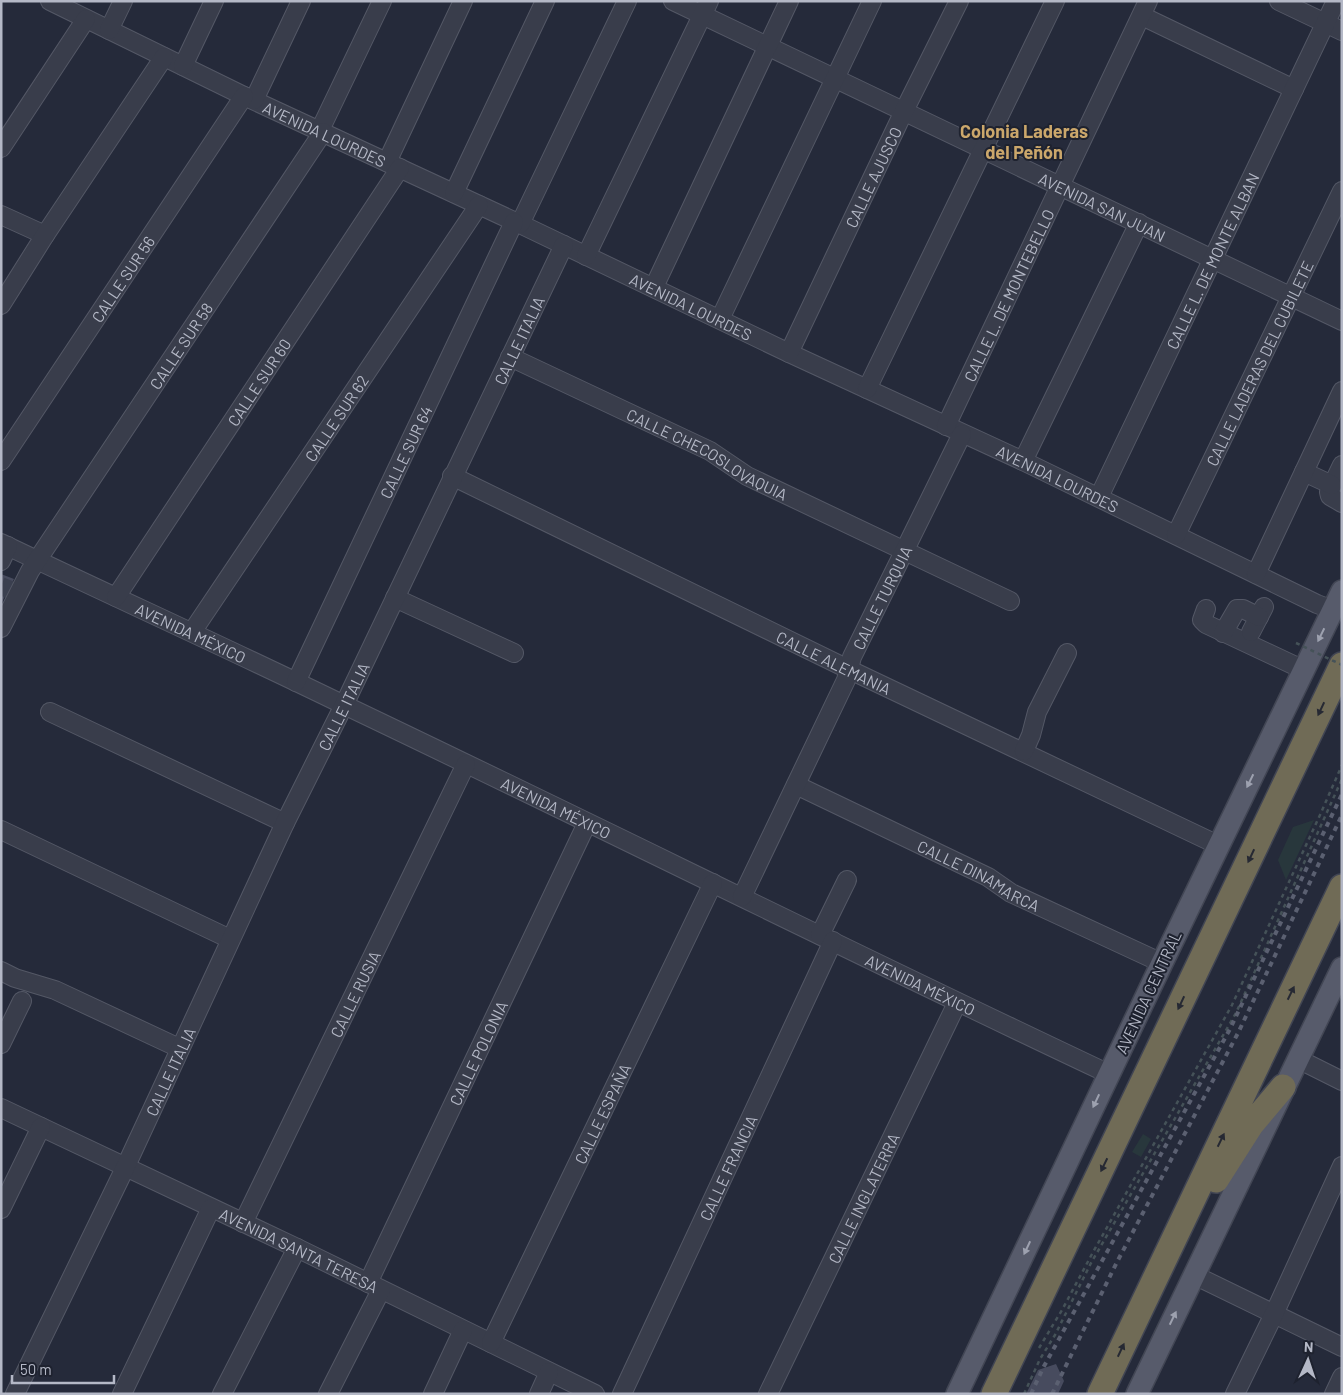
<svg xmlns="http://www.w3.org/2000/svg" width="1343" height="1395" viewBox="0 0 1343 1395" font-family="Barlow,sans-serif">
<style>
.green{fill:#28373c}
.building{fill:#474b5e}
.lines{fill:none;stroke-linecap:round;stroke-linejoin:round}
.minor-tunnel{stroke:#3a3f4f;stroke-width:18;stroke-dasharray:18 9;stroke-linecap:butt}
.minor-casing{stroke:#545866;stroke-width:20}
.major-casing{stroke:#424654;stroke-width:24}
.highway-casing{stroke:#414553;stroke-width:28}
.path{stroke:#455258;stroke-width:2.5;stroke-dasharray:4 4;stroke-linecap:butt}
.minor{stroke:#393d4b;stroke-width:18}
.major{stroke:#575b6b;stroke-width:21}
.highway{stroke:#706b56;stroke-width:25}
.rail{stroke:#5b6071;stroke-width:4;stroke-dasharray:5 5;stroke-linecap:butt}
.path-bridge{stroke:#455258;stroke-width:2.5;stroke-dasharray:4 4;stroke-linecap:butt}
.oneway{fill:#9da1af}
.oneway2{fill:#262933}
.labels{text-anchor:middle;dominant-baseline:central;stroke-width:4;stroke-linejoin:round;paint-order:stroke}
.street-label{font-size:16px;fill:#b4b8c6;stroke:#1e222f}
.neighbourhood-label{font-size:18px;font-weight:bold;fill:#cba76b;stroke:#1e222f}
</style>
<rect width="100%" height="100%" fill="#252a3a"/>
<path class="green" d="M1314,820L1286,880L1278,860L1293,827Z
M1143,1134L1151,1139L1141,1157L1132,1152Z"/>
<path class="building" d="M1,574L14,579L1,604Z
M1056,1364L1064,1381L1058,1394H1026L1038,1370Z"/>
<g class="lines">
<path class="minor-tunnel" d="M1,586L13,591"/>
<defs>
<g id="minor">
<path id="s1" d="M50,1L244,96L520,224L789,353L1023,461L1317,604L1333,610"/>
<path id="s2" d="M673,1L1342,321"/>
<path d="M1279,1L1342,31"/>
<path d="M1142,16L1294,89"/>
<path d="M109,30L123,1"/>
<path d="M183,66L214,1"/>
<path d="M254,100L301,1"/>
<path d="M320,130L382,1"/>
<path d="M1,148L86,19"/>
<path d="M387,162L463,1"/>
<path d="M454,193L545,1"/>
<path d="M1,215L45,235"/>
<path d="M520,224L627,1"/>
<path d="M586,256L709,1"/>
<path d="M654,287L789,1"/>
<path d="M1,305L45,235L164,57"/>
<path d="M720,319L872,1"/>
<path id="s3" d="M789,353L904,111L959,1"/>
<path id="s4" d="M510,357L710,451L747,476L1010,601"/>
<path d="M867,389L1055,1"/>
<path id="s5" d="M946,426L1148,1"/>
<path id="s6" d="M1,461L244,96"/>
<path d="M1023,461L1139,223"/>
<path d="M1342,465L1329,492L1330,496L1342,503"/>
<path d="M1304,472L1332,485"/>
<path id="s7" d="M452,476L848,669L1218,845"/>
<path id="s8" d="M1099,497L1336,1"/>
<path id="s9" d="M1176,535L1342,191"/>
<path id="s10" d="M1,543C114,597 229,649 342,704C598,826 852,953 1109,1074"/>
<path d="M1,561L8,546"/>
<path d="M1256,574L1342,391"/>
<path id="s11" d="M116,597L400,168"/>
<path d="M395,598L514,653"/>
<path d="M1206,609L1202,620L1206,624L1304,670"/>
<path id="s12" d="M1,628L30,571L323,132"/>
<path id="s13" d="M192,632L479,205"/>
<path d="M1251,632L1264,607"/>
<path d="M1223,633L1237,609H1243L1259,617"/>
<path id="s14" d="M296,682L514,222"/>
<path d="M50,712L285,823"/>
<path d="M1024,751L1031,735L1037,712L1067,653"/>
<path id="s15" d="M796,785L988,877L1011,893L1162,963"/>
<path d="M1,830L230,939"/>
<path id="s16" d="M742,897L846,680L852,657L962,434"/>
<path d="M820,935L847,880"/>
<path d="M1,971L15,978L55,990L179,1048"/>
<path d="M1,1044L22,1001"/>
<path d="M1298,1059L1342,1081"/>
<path id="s17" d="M1,1108L297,1248L595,1394"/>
<path d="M1,1209L41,1127"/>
<path id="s18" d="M243,1223L466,764"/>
<path d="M1194,1275L1342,1347"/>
<path id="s19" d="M368,1283L587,823"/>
<path id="s20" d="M491,1343L713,883"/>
<path id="s21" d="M15,1394L125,1168L285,823L344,705L564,245"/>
<path d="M122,1394L211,1208"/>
<path d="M222,1394L297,1248"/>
<path d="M328,1394L381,1290"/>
<path d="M433,1394L463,1330"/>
<path d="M539,1394L549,1372"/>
<path id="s22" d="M622,1394L833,941"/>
<path id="s23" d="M768,1394L957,1003"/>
<path d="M1235,1394L1274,1314L1342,1166"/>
<path d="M1334,1394L1342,1377"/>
</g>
<path id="major" d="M957,1394L1162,963L1342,591
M1137,1394L1342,968"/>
<path id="highway" d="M1216,1180L1251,1125L1283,1087
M994,1394L1342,665
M1100,1394L1342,887"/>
</defs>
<use href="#minor" class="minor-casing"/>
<use href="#major" class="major-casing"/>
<use href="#highway" class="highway-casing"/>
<path class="path" d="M1039,1348L1062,1310L1092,1254L1232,1005L1320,815L1342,765
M1024,1394L1040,1359L1055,1335L1091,1263L1236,1013L1342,779"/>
<use href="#minor" class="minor"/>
<use href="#major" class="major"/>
<use href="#highway" class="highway"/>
<path class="rail" d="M1031,1394L1043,1368L1230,1029L1342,794
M1052,1394L1117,1262L1238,1033L1342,815"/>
<path class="path-bridge" d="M1296,643L1342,665"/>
</g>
<defs><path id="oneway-solid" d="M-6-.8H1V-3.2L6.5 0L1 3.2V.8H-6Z" transform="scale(1.25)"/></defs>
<g class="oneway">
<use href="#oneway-solid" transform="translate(1321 635) rotate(116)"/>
<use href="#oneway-solid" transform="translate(1250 781) rotate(116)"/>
<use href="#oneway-solid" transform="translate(1096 1101) rotate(115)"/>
<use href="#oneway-solid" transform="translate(1027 1248) rotate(115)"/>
<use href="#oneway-solid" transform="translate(1173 1318) rotate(-64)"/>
</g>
<g class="oneway2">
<use href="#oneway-solid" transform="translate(1321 709) rotate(115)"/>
<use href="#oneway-solid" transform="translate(1251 856) rotate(115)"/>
<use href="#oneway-solid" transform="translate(1291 993) rotate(-64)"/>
<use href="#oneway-solid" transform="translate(1181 1003) rotate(115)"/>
<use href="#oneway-solid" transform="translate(1221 1140) rotate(-64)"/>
<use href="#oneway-solid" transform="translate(1104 1165) rotate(116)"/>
<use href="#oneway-solid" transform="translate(1121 1350) rotate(-65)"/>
</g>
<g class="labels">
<g class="street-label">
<text stroke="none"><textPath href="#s1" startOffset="305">AVENIDA LOURDES</textPath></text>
<text stroke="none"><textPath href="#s3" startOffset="195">CALLE AJUSCO</textPath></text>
<text stroke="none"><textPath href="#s2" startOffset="476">AVENIDA SAN JUAN</textPath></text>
<text stroke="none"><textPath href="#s8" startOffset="262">CALLE L. DE MONTE ALBAN</textPath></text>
<text stroke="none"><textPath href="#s6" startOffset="219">CALLE SUR 56</textPath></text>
<text stroke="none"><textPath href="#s5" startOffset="145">CALLE L. DE MONTEBELLO</textPath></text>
<text stroke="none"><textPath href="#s1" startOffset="710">AVENIDA LOURDES</textPath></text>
<text stroke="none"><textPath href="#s21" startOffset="1168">CALLE ITALIA</textPath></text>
<text stroke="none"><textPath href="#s12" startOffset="335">CALLE SUR 58</textPath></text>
<text stroke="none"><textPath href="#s9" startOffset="191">CALLE LADERAS DEL CUBILETE</textPath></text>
<text stroke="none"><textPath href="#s11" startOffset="258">CALLE SUR 60</textPath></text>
<text stroke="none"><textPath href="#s13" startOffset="258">CALLE SUR 62</textPath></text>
<text stroke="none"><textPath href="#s14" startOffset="255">CALLE SUR 64</textPath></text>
<text stroke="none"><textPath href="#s4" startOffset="220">CALLE CHECOSLOVAQUIA</textPath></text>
<text stroke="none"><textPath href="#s1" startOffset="1115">AVENIDA LOURDES</textPath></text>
<text stroke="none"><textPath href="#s16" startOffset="331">CALLE TURQUIA</textPath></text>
<text stroke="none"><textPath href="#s10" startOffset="210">AVENIDA MÉXICO</textPath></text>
<text stroke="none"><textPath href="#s7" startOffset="425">CALLE ALEMANIA</textPath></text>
<text stroke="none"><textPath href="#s21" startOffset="762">CALLE ITALIA</textPath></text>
<text stroke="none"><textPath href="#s10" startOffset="615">AVENIDA MÉXICO</textPath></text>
<text stroke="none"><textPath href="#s15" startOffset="204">CALLE DINAMARCA</textPath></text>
<text stroke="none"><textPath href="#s10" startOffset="1020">AVENIDA MÉXICO</textPath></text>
<text transform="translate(1148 992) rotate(-65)">AVENIDA CENTRAL</text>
<text stroke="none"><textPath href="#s18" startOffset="255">CALLE RUSIA</textPath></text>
<text stroke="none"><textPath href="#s19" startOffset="255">CALLE POLONIA</textPath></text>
<text stroke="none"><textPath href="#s21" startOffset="358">CALLE ITALIA</textPath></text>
<text stroke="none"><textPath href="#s20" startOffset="255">CALLE ESPAÑA</textPath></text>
<text stroke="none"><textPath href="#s22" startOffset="250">CALLE FRANCIA</textPath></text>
<text stroke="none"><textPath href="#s23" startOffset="218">CALLE INGLATERRA</textPath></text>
<text stroke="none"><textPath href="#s17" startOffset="330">AVENIDA SANTA TERESA</textPath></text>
</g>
<g class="neighbourhood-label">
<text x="1024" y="131">Colonia Laderas<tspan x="1024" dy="21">del Peñón</tspan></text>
</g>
</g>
<rect width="1343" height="1395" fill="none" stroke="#b4b8c6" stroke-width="5"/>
<g transform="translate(1308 1360) rotate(3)" stroke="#1e222f" stroke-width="4" paint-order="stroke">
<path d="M0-4L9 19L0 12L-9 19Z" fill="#b4b8c6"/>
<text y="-8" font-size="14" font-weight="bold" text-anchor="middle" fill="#b4b8c6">N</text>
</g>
<path d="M12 1375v8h102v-8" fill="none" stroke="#b4b8c6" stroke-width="2.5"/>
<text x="20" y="1375" font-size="15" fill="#b4b8c6" stroke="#1e222f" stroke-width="4" paint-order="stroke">50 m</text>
</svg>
